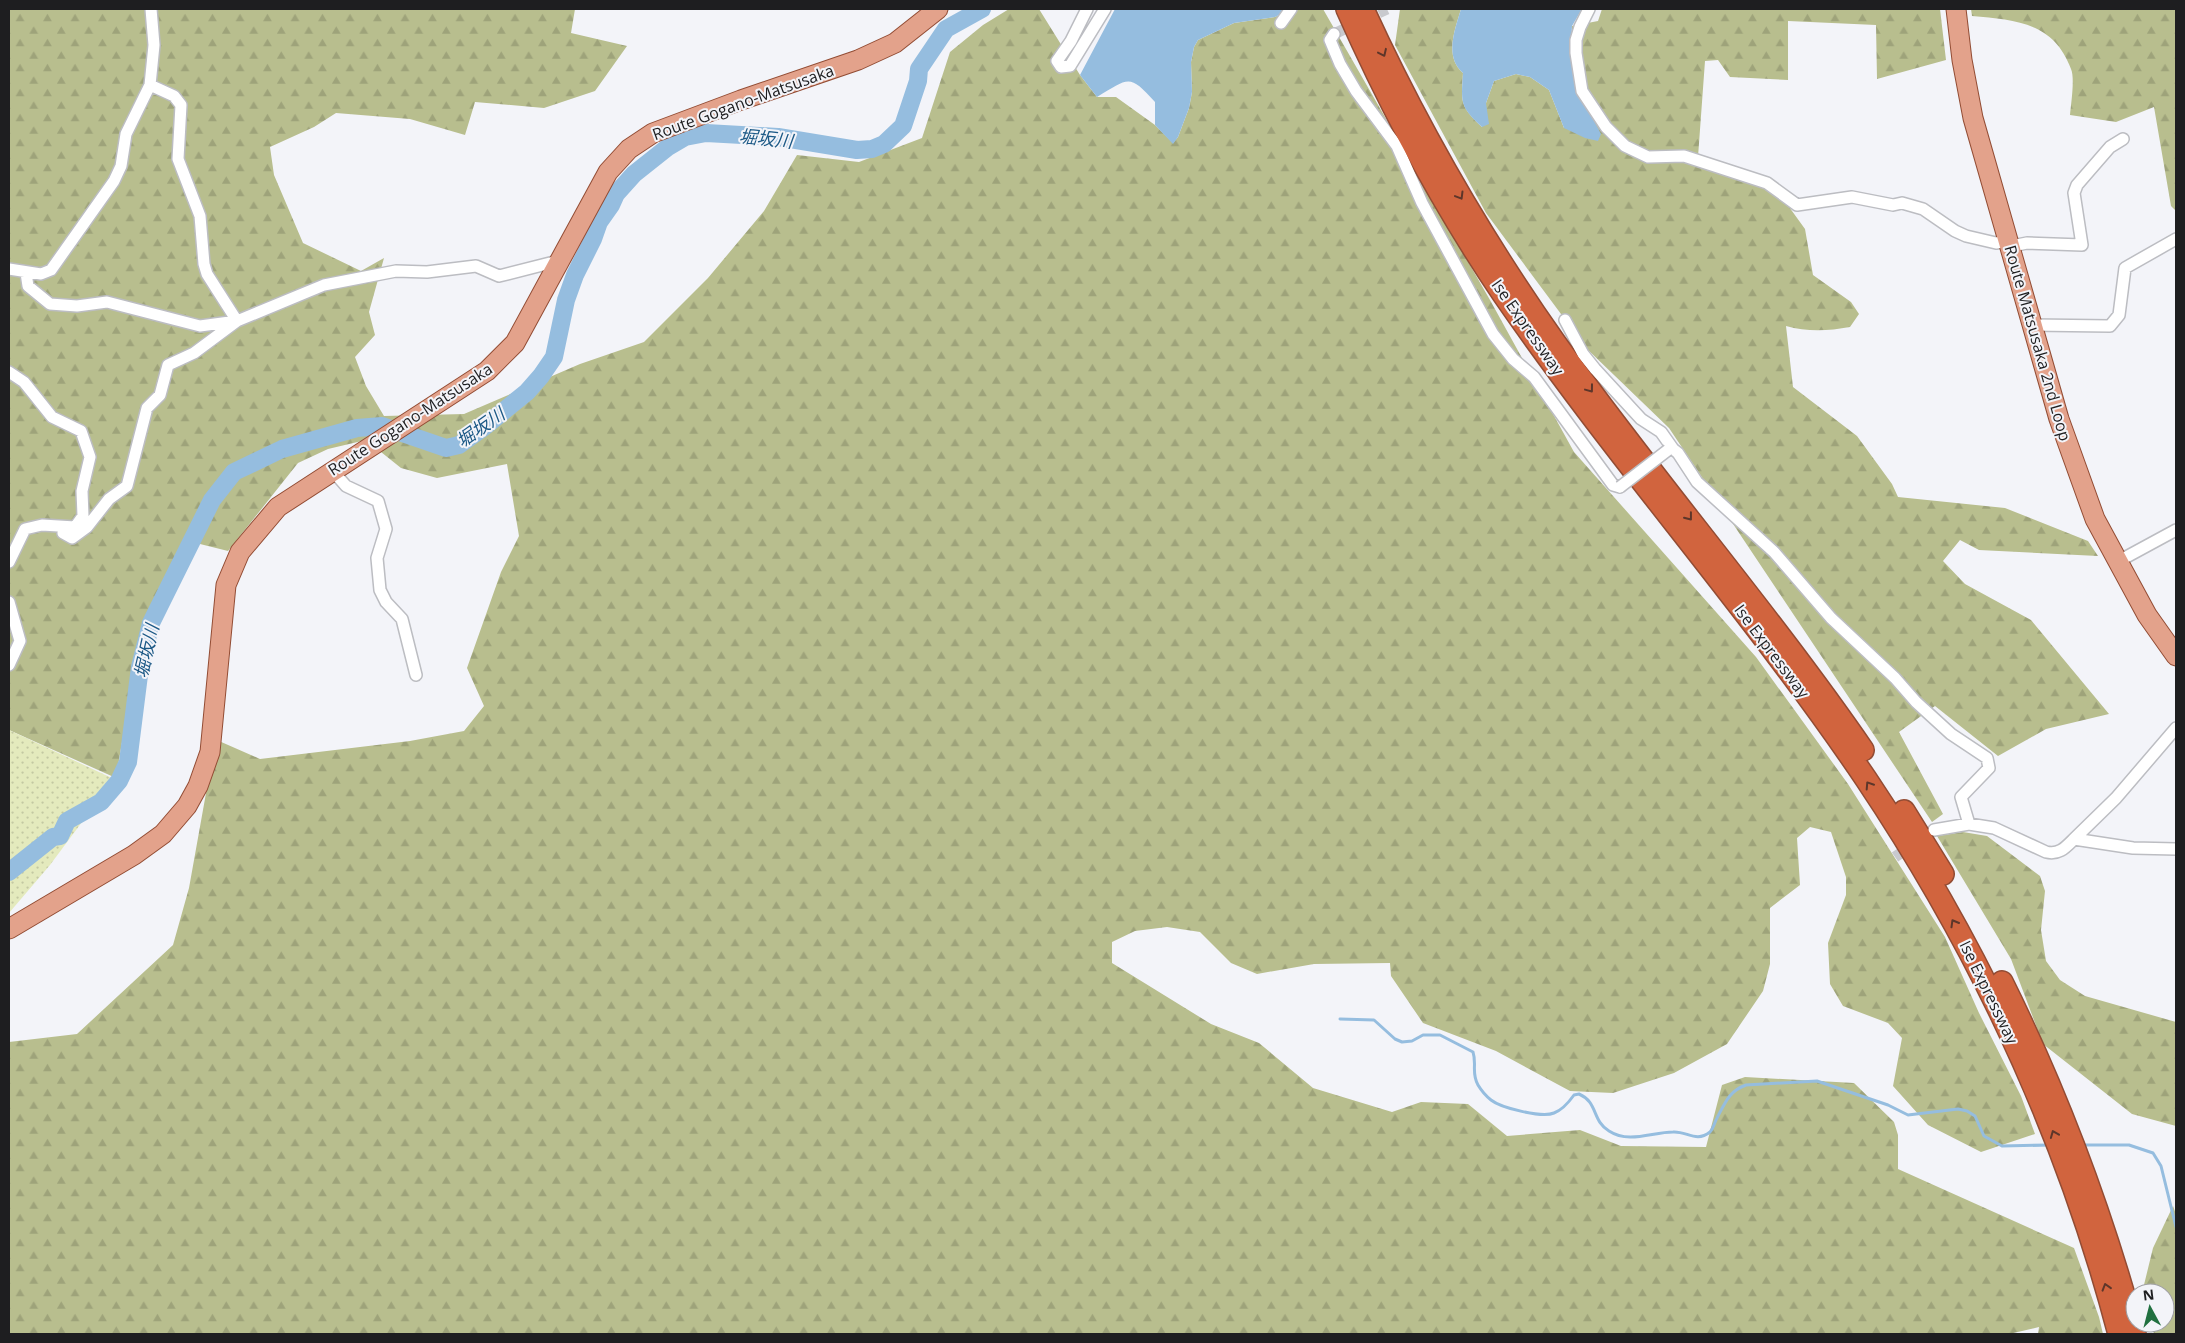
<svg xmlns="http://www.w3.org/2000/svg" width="2185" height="1343" viewBox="0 0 2185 1343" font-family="'Open Sans','Noto Sans JP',sans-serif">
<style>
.forest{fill:url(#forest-firs)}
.park{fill:url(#park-dots)}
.water{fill:#95bddf}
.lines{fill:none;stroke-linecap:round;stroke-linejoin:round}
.stream{stroke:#95bddf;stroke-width:3}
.river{stroke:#95bddf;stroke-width:18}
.minor-tunnel{stroke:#c8c9ce;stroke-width:11;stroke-dasharray:11 5.5;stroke-linecap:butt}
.minor-casing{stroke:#bcbdc2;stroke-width:14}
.primary-casing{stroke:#924c34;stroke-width:21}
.motorway-casing{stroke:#924c34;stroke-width:24}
.minor{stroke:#fff;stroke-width:11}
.primary{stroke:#e3a28b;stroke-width:19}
.motorway{stroke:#d1643e;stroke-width:21}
.minor-bridge-casing{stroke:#bcbdc2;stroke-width:14;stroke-linecap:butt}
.minor-bridge{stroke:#fff;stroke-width:11}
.oneway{stroke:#5d362a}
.labels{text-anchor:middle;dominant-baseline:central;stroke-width:4;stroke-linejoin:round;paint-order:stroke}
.street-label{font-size:16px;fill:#1e1e20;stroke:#f3f4f9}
.water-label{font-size:18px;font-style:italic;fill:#1c5986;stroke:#f3f4f9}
</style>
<defs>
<pattern id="forest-firs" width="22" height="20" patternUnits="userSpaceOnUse" patternTransform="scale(1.25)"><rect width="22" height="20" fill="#b8be8e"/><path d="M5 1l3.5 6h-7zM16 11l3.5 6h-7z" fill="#9ea37a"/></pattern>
<pattern id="park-dots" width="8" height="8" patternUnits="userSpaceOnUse" patternTransform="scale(1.25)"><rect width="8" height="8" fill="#e4eabd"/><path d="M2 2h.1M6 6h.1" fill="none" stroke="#c3c8a2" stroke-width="1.8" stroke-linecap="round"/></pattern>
</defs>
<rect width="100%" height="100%" fill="#f3f4f9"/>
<path class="forest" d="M9,9H575L571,33L627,46L595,91L544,108L475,102L465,135L410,119L336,113L314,127L270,147L274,175L303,243L361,271L384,258L369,312L375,335L355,357L366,386L384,416L464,414L580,364L644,342L708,278L764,211L797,155L859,162L922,138L950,52L983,25L1009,9H1039L1080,75L1097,97H1116L1155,125L1173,143L1178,137L1189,108L1192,92L1191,62L1194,47L1198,40L1234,23L1275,17L1290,9H1323L1490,300L1574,452L1756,657L1848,784L1945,937L1979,1013L2021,1096L2035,1134L1981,1152L1928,1125L1893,1086L1902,1038L1888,1023L1843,1006L1830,984L1828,943L1846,895V877L1831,832L1810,827L1797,838L1800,885L1770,908V964L1763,991L1727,1044L1674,1073L1613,1093L1570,1091L1496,1051L1423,1023L1391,976L1390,963L1314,964L1257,974L1231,963L1200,932L1167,927L1135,931L1112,942V963L1211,1024L1259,1043L1313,1088L1392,1112L1421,1102L1468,1104L1507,1136L1580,1130L1621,1146L1706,1147L1722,1085L1745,1077L1854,1083L1894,1122L1898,1135V1169L2074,1248L2099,1317L2103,1334H2038L2039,1327L2009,1334H9V1042L77,1034L173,945L189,888L208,782L219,741L260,759L410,741L464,731L484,706L467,668L501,572L519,536L507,464L437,478L401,468L366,440L328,449L298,463L228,551L184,540L141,629L116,778L9,730Z
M1400,9H1461C1455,29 1444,57 1463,73C1461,103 1460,106 1482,127L1486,103L1494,81L1516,74L1530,77L1549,90L1564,128L1584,102L1571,44L1572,26L1598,21L1602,9H1940L1946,60L1877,79L1876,25L1788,21V80L1730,77L1718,60L1705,61L1698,157L1749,183L1765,187L1779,193L1805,229L1813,275L1851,302L1859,314L1850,327C1828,331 1807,332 1786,326L1793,387L1857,436L1892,484L1898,497L2005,508L2088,541L2098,556L1979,550L1960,540L1943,561L1965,584L2031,620L2109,714L2046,729L1998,756L1935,706L1899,732L1943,814L1932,822L1669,428L1587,349L1486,213L1395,45Z
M1971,9H2176V211L2171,206L2154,107L2116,122L2070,115C2071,104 2075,78 2071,69C2054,22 2015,20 1972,16Z
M1963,832L1987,836L2040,876L2045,891L2041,930L2046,961L2060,980L2085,996L2176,1022V1126L2132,1114L2043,1044L2011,959L1937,836Z
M2173,1206L2176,1214V1334H2154L2151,1323H2165V1293H2142L2153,1248Z"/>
<path class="park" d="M9,730L114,779L50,865L9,913Z"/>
<path class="water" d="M1115,9H1291L1275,17L1234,23L1198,40L1194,47L1191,62L1192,92L1189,108L1178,137L1173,144L1155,125V102C1129,73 1129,78 1097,97L1080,75Z
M1461,9H1582L1572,26L1571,44L1584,102L1601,134L1598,141L1585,138L1564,128L1549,90L1530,77L1516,74L1494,81L1486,103L1489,124L1482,127C1460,107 1461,103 1463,73C1444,57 1455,29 1461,9Z"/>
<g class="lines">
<path class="stream" d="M1340,1019L1374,1020L1395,1039L1402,1042L1412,1041L1423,1035H1440L1473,1052C1477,1064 1471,1073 1478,1085C1481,1090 1486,1096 1491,1100C1501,1108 1542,1118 1554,1113C1562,1110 1569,1102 1574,1095L1579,1094C1598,1102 1592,1121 1609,1131C1629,1144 1652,1132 1673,1132C1687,1131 1696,1143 1710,1132C1714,1128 1714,1123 1717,1118C1725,1103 1729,1091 1746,1085L1817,1081L1888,1105L1908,1115L1958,1109L1967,1111L1975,1116L1984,1136L2002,1146L2050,1145
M2081,1145H2129L2153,1153L2161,1166L2176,1227"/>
<path class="river" d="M9,872L53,837L60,836L67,821L101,802L119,781L128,762L140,667L151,623L212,500L234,472L282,449L357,428L382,426L446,448L459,445L484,427L527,392L541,376L554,357L566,300L575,275L593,239L599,222L611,205L616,194L634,174L668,147L685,137L706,133L778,137L857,150L872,149L884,144L903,126L918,81L919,69L946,29L982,9"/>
<path class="minor-tunnel" d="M1334,34L1387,9
M1895,857L1912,845"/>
<defs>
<path id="minor" d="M1087,9L1071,41L1057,61L1061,67L1070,66L1105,9
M1589,9L1580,27L1576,40V53L1582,91L1606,127L1625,146L1648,157L1684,156L1767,183L1797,205L1852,197L1893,205L1902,203L1923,209L1955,231L1966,236L1996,243L2008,241L2017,245L2027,243L2082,245L2074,193L2077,185L2110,147L2123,139
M1281,23L1291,9
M1334,34L1330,40L1340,64L1356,91L1397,146L1422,203L1493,334L1513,359L1534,377L1613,485L1620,487
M9,269L41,274L51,270L114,181L121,166L126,134L150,85L154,45L151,9
M26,273L28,286L50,304L77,306L107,302L200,326L237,321L207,274L204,264L200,216L178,159L181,105L174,96L150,85
M1565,320L1583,354L1595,369L1641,419L1661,432L1673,449
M2032,325L2110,326L2119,315L2125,268L2176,239
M9,372L24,382L52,417L81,431L90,457L82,491L83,516L75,527L42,525L25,529L9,562
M1668,450L1673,449L1678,453L1697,482L1774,552L1831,618L1895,678L1916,702L1951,734L1987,758L1989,768L1961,797L1969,824
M332,470L346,486L378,501L386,529L377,558L380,590L386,602L402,619L416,675
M75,527L63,533L72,538L87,527L109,499L127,486L147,408L160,395L168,365L194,353L237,321L324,285L396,271L427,272L476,266L499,276L562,260
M2117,562L2176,530
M9,602L20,641L9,665
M1934,830L1969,824L1994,828L2046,852C2059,855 2065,848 2074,839L2133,848L2176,849
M2074,839L2116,798L2176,728"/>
<path id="primary" d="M1956,9L1962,60L1973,118L2059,419L2095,519L2147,615L2176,656
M9,929L134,855L163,834L187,806L198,786L210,752L226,585L240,552L278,507L487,371L515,343L608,172L629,149L653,133L741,100L858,60L895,43L938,9"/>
<path id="motorway" d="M1347,9C1391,108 1442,204 1503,294C1618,461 1753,612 1866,779C1980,949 2067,1136 2119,1334
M1363,9C1417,127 1481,238 1556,344C1655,482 1767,611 1863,750
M1904,811L1943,874
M2002,982C2058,1095 2102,1213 2135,1334"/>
</defs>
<use href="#minor" class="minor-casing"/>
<use href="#primary" class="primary-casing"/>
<use href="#motorway" class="motorway-casing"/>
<use href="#minor" class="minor"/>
<use href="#primary" class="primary"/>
<use href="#motorway" class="motorway"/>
<defs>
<path id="minor-bridge" d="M1620,487L1668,450"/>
</defs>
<use href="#minor-bridge" class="minor-bridge-casing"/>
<use href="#minor-bridge" class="minor-bridge"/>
</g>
<defs><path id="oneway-chevron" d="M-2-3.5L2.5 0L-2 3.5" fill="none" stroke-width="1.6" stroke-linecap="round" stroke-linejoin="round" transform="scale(1.25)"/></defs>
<g class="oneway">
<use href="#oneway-chevron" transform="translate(1383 53) rotate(65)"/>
<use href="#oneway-chevron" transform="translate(1460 196) rotate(59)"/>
<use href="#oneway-chevron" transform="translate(1590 389) rotate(53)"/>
<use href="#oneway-chevron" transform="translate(1689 517) rotate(52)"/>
<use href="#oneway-chevron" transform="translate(1869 785) rotate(-123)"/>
<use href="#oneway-chevron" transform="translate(1954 923) rotate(-120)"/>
<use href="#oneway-chevron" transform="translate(2054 1134) rotate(-112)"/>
<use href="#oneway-chevron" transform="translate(2106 1287) rotate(-107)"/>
</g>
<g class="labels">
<g class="street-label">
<text transform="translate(743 102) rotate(-20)">Route Gogano-Matsusaka</text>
<text transform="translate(1528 327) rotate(55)">Ise Expressway</text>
<text transform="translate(2038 343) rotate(74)">Route Matsusaka 2nd Loop</text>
<text transform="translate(410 419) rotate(-33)">Route Gogano-Matsusaka</text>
<text transform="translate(1772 651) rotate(53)">Ise Expressway</text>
<text transform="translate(1989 992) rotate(64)">Ise Expressway</text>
</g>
<g class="water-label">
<text transform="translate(766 138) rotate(6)">堀坂川</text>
<text transform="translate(480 427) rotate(-35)">堀坂川</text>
<text transform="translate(146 651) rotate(-77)">堀坂川</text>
</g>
</g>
<rect width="2185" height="1343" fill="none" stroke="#1e1e20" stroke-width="20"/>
<g transform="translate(2150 1308) rotate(353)"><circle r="24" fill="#f3f4f9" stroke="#9e9ea2"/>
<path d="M0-4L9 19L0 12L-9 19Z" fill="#217040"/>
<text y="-8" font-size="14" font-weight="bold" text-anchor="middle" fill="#1e1e20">N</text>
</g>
</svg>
